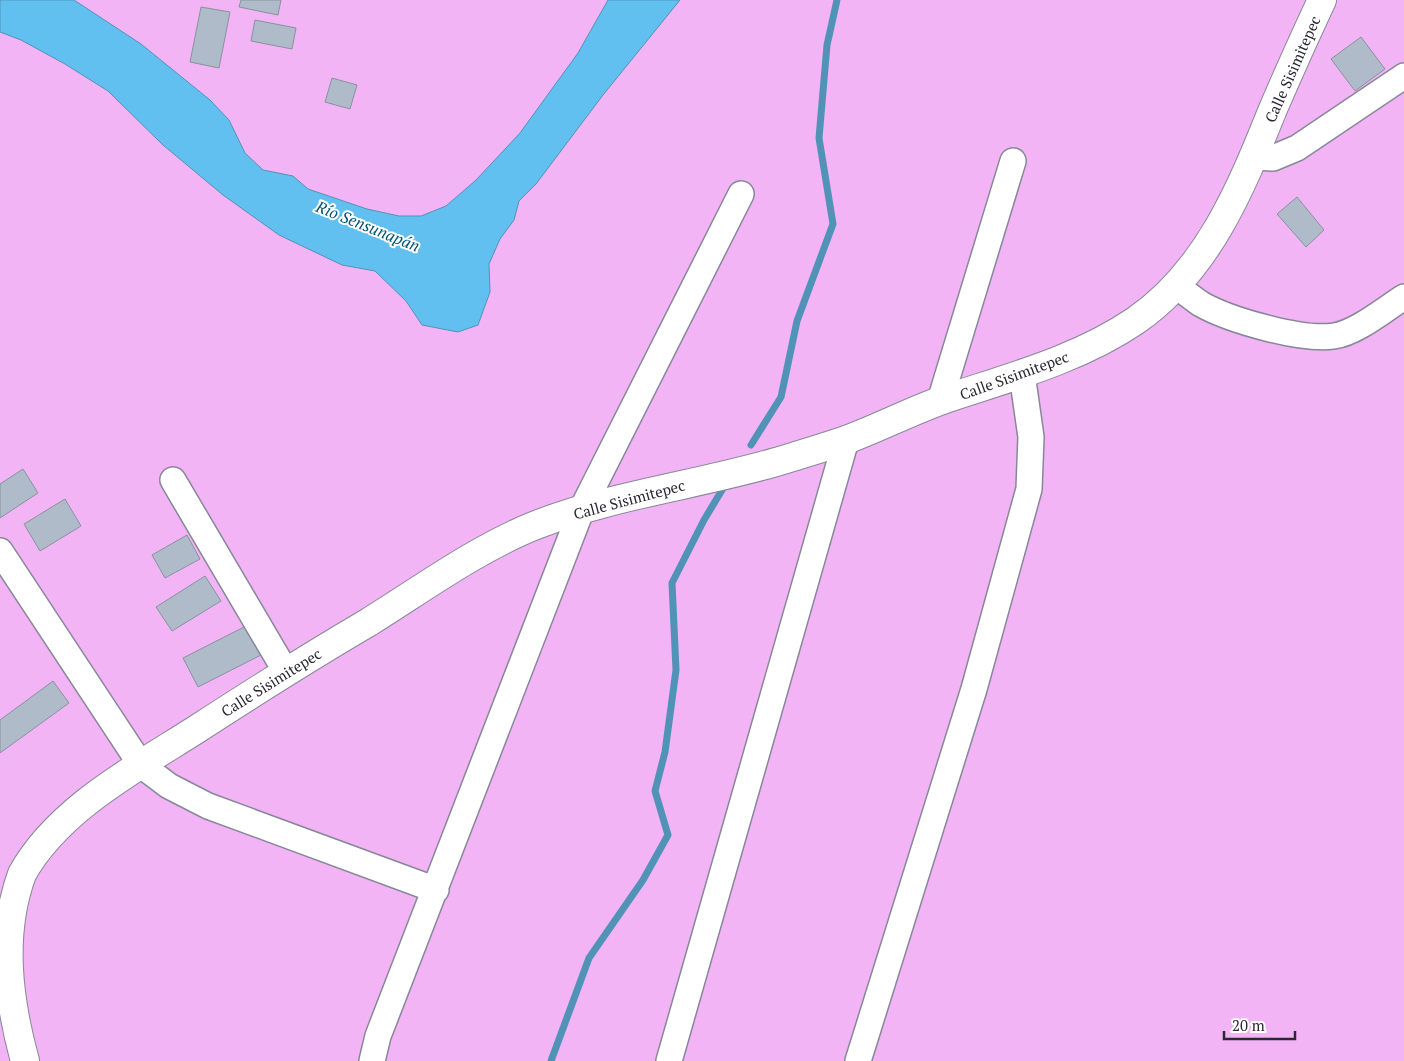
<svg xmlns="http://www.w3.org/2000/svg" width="1404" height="1061" viewBox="0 0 1404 1061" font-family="'PT Serif',serif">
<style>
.green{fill:#f2b4f4}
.water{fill:#62c0f0;stroke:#5193b7}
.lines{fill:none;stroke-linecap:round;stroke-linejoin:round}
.stream{stroke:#5193b7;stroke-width:7}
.building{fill:#b0bbca;stroke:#8792a0}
.street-casing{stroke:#868899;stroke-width:28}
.secondary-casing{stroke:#868899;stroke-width:30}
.street{stroke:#fff;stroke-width:25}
.secondary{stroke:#fff;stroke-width:28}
.labels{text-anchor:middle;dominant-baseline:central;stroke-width:4;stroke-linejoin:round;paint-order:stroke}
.street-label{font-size:15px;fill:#292a31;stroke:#fff}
.water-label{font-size:16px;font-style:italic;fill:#025373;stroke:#fff}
</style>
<rect width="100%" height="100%" fill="#f6f7fe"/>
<path class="green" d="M0,0H1404V1061H0Z"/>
<path class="water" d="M0,0H74L141,44L210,100L229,120L245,153L263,170L293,176L308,189L367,209L399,216H421L446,206L476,180L520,133L578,53L608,0H680L603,95L536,184L519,201L514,220L500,239L489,264L490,292L478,325L458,332L422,325L406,301L375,271L342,265L279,235L223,195L163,145L108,91L65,64L21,40L0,32Z"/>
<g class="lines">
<path class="stream" d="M751,445L781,397L797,321L833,224L819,138L827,45L837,0
M551,1061L589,958L643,880L668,835L655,791L665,752L676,670L672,583L704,520L722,490"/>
</g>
<path class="building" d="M241,0H281L278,15L239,7Z
M201,7L230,12L219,68L190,62Z
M255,20L296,28L292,49L251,41Z
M1361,37L1385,69L1355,91L1331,59Z
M332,78L357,85L350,109L325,102Z
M1297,197L1324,230L1306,247L1277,214Z
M23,469L38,493L0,518V484Z
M65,499L81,526L40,551L24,524Z
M187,535L200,559L165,578L152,555Z
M205,576L221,601L172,631L156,607Z
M246,626L261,655L198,687L183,658Z
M53,681L69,703L0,753V720Z"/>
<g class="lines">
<defs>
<path id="street" d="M1254,157L1273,158L1297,148L1404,76
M1176,286C1184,291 1192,298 1201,304C1229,320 1302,341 1334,336C1356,333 1385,309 1404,297
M940,401L1013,161
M173,480L286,672
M0,551L141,765L169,786L208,806L436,890
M372,1061L378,1036L581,511L741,194
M669,1061L846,440
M858,1061L974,689L1029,489L1031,437L1022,374"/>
<path id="secondary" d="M25,1061C8,999 0,934 22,874C58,809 136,768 197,729C254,692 311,656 369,622C422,589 478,548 536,525C613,495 697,485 776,462C799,455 823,448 846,440C881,427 913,410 948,398C1011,377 1079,359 1135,321C1208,271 1241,188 1273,109C1289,72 1305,36 1322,0"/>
</defs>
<use href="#street" class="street-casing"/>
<use href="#secondary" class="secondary-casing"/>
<use href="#street" class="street"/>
<use href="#secondary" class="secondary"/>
</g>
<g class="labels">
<g class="street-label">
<text transform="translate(1292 69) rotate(-66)">Calle Sisimitepec</text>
<text transform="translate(1014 375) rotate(-20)">Calle Sisimitepec</text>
<text transform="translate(629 499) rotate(-15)">Calle Sisimitepec</text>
<text transform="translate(271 682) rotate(-32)">Calle Sisimitepec</text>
</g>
<g class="water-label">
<text transform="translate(368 226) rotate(22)">Río Sensunapán</text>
</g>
</g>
<path d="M1224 1031v8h71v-8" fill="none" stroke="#292a31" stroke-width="2.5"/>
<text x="1232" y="1031" font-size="15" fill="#292a31" stroke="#ffffff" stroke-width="4" paint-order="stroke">20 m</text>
</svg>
